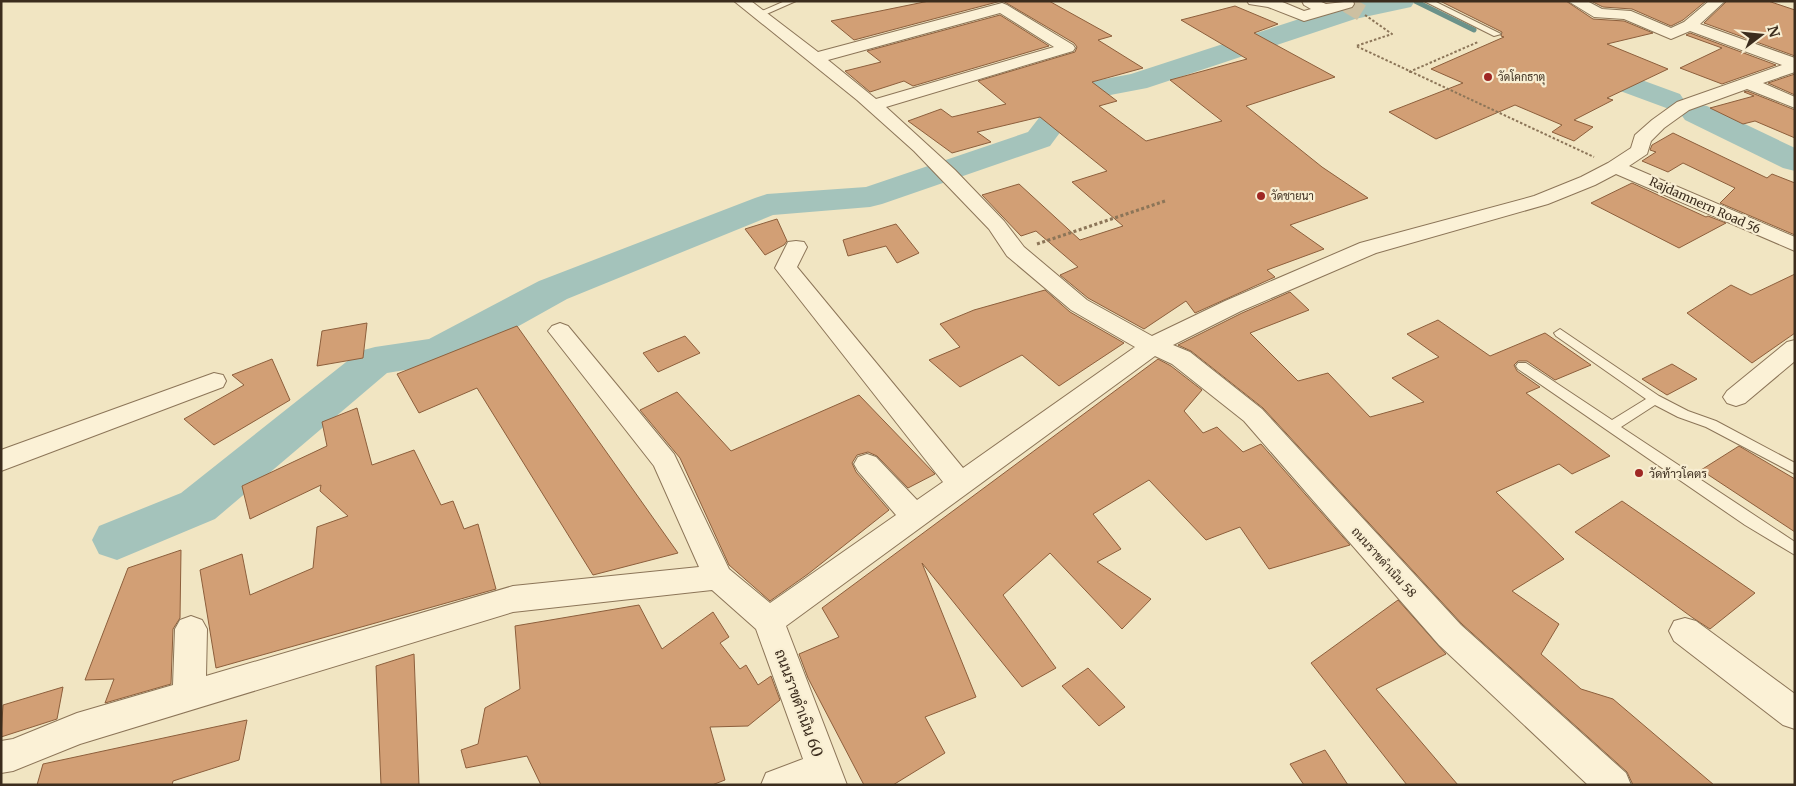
<svg xmlns="http://www.w3.org/2000/svg" width="1796" height="786" viewBox="0 0 1796 786" font-family="Merriweather,Sarabun,serif">
<style>
.lines{fill:none;stroke-linecap:round;stroke-linejoin:round}
.stream{stroke:#6b928a;stroke-width:5}
.river{fill:#a4c3bb;fill-rule:evenodd}
.building{fill:#d29f75;stroke:#8d5f3c}
.street-tunnel{stroke:#cdc0a1;stroke-width:17;stroke-dasharray:17 9;stroke-linecap:butt}
.lane-casing{stroke:#8c7558;stroke-width:2}
.street-casing{stroke:#8c7558;stroke-width:2}
.path-far1{stroke:#8c7558;stroke-width:2;stroke-dasharray:2.5 2;stroke-linecap:butt}
.path{stroke:#8c7558;stroke-width:3;stroke-dasharray:3 2.5;stroke-linecap:butt}
.lane{fill:#fbf1d6;fill-rule:evenodd}
.street{fill:#fbf1d6;fill-rule:evenodd}
.poi-dot{fill:#9f2723;stroke:#f8eed2;stroke-width:2}
.labels{text-anchor:middle;dominant-baseline:central;stroke-width:4.5;stroke-linejoin:round;paint-order:stroke}
.far-poi-label{font-size:11px;fill:#3b2c1d;stroke:#f8eed2;text-anchor:start}
.street-label{font-size:12px;fill:#3b2c1d;stroke:#f8eed2}
.poi-label{font-size:12px;fill:#3b2c1d;stroke:#f8eed2;text-anchor:start}
.near-street-label{font-size:15px;fill:#3b2c1d;stroke:#f8eed2}
</style>
<rect width="100%" height="100%" fill="#f1e5c2"/>
<g class="lines">
<path class="stream" d="M1415,1L1474,30"/>
<path class="river" d="M1362,1H1415L1411,7L1355,19L1147,88L1084,100L1050,146L882,204L870,207L773,215L567,299L454,362L387,373L215,519L117,560L99,554L92,540L99,526L181,493L360,351L375,347L429,339L539,281L755,198L767,194L866,187L1028,132L1063,87L1131,74L1339,6Z
M1576,56L1680,94L1684,100L1680,106L1669,109L1566,71L1562,65L1566,59Z
M1696,104L1707,106L1795,148V171L1783,168L1685,120L1680,113L1685,106Z"/>
</g>
<path class="building" d="M929,1H1001L854,40L831,21Z
M1003,1H1049L1112,36L1098,40L1143,68L1092,82L1117,101L1099,106L1146,141L1222,121L1170,80L1247,59L1181,20L1235,6L1278,24L1254,33L1335,77L1246,106L1322,167L1368,198L1290,225L1324,249L1267,270L1275,277L1195,313L1186,301L1144,329L1088,298L1060,275L1078,267L1036,231L1021,236L982,195L1019,184L1080,240L1123,226L1072,182L1107,171L1040,117L977,132L991,142L952,153L908,121L941,109L952,117L1006,104L978,81L1075,52L1077,47L1074,43Z
M1440,1H1566L1593,19L1624,21L1653,33L1607,44L1668,69L1607,98L1613,100L1574,120L1593,127L1574,141L1552,132L1562,125L1515,105L1436,139L1389,112L1463,83L1431,69L1504,37L1501,36L1502,32Z
M1591,1H1706L1683,20L1671,26L1632,9L1603,7Z
M1727,1H1768L1795,10V56L1704,23Z
M1000,15L1049,46L913,86L904,81L870,92L845,71L881,62L867,51Z
M1690,33L1776,65L1722,84L1680,68L1722,48L1686,35Z
M1795,74V95L1768,83Z
M1747,91L1795,110V138L1755,121L1743,124L1710,108L1754,96L1744,92Z
M1673,133L1767,178L1772,174L1795,183V235L1720,203L1735,188L1683,163L1668,172L1642,161L1656,152L1650,150L1652,145Z
M1632,183L1706,217L1708,216L1726,223L1679,248L1591,203Z
M777,219L787,241L784,245L765,255L745,229Z
M896,224L919,253L897,263L886,246L848,256L843,240Z
M1795,274V333L1752,363L1687,313L1731,285L1751,295Z
M1045,290L1070,312L1124,343L1059,386L1022,355L960,387L929,360L960,347L940,324L974,310Z
M1290,292L1309,310L1250,333L1298,381L1328,373L1370,417L1424,402L1392,378L1439,357L1407,334L1438,320L1490,356L1545,333L1591,365L1555,380L1527,361H1518L1514,365L1517,371L1540,387L1526,393L1610,456L1572,474L1559,464L1496,492L1564,559L1512,591L1559,624L1541,654L1581,689L1613,699L1714,785H1633L1627,772L1462,624L1263,408L1191,351L1178,345L1242,313Z
M367,323L363,358L317,366L322,331Z
M517,326L678,553L593,575L477,388L419,413L397,374Z
M685,336L700,353L658,372L643,353Z
M272,359L290,400L214,445L184,419L244,385L232,375Z
M1158,359L1171,366L1202,390L1184,411L1203,433L1217,427L1243,452L1261,444L1350,545L1269,569L1240,527L1206,540L1149,480L1093,514L1121,549L1097,562L1151,599L1122,629L1050,553L1003,595L1056,668L1022,687L922,563L976,697L925,717L945,753L893,785H864L808,678L799,654L839,637L822,608Z
M1672,364L1697,379L1667,395L1642,379Z
M677,392L731,451L859,395L935,474L908,488L877,456L868,452L857,455L852,463L856,472L889,510L808,574L770,601L729,565L680,458L640,410Z
M357,408L372,465L414,450L441,505L453,501L464,529L478,524L496,589L216,668L200,570L242,554L250,595L313,568L317,527L348,516L320,491L321,485L250,519L242,486L327,446L322,422Z
M1739,446L1795,479V532L1701,470Z
M1622,501L1755,593L1710,629L1693,618L1575,532Z
M181,550L180,618L173,629L171,684L105,703L114,679L85,680L128,568Z
M1398,600L1446,654L1376,689L1458,785H1407L1311,663Z
M639,605L662,649L713,612L729,637L720,643L740,669L746,665L758,685L771,676L780,700L748,726L710,727L725,780L712,785H541L527,756L466,768L461,750L478,744L485,708L520,689L515,626Z
M414,654L419,785H381L376,666Z
M1088,668L1125,707L1099,726L1062,686Z
M63,687L57,719L1,737L3,705Z
M247,720L239,760L173,781L172,785H37L43,764Z
M1325,750L1348,785H1304L1290,764Z"/>
<g class="lines">
<path class="street-tunnel" d="M1347,4L1365,15"/>
<defs>
<path id="lane" d="M785,1H796L762,16L755,14Z
M1424,1H1434L1501,34L1494,36Z
M1560,329L1659,396L1688,411L1716,421L1795,463V474L1706,427L1678,417L1655,405L1621,427L1795,542V555L1745,525L1518,369L1516,366L1518,363H1526L1612,420L1646,399L1556,336L1554,333Z"/>
<path id="street" d="M734,1H751L818,52L1002,3L1007,5L1073,45L1075,48L1073,51L886,107L955,170L1004,221L1024,247L1087,300L1152,336L1225,301L1360,243L1534,196L1581,177L1608,163L1631,148L1635,135L1652,120L1677,102L1782,65L1690,31L1671,39L1624,19L1594,17L1568,1H1587L1602,9L1631,11L1671,28L1684,22L1709,1H1725L1700,24L1795,58V72L1763,83L1795,97V108L1747,89L1689,110L1664,128L1651,141L1647,154L1629,166L1795,237V251L1616,174L1595,185L1548,204L1376,253L1241,311L1173,345L1190,352L1262,409L1461,625L1626,773L1631,785H1588L1439,645L1244,421L1172,364L1155,356L786,626L847,785H761L766,773L803,759L756,629L712,590L513,612L80,744L13,771L1,773V741L13,739L77,713L173,685L175,629L180,620L191,616L202,620L207,629L206,676L513,586L699,567L654,466L552,336L548,331L552,326L560,323L568,326L674,454L729,569L770,603L896,515L858,471L854,464L858,457L867,454L876,457L917,500L943,482L775,268L788,242L796,241L804,242L807,247L797,267L963,468L1135,347L1071,310L1007,256L989,229L914,151L857,100ZM1000,13L1054,47L876,99L828,60Z
M1247,1H1280L1304,11L1311,9L1304,5L1302,1H1319L1326,4L1353,1L1354,4L1352,7L1304,21L1268,7L1249,4Z
M1795,340V361L1745,403L1736,406L1727,403L1723,397L1727,391L1787,342Z
M214,373L223,375L226,381L223,387L1,471V450Z
M1685,618L1696,621L1795,694V729L1783,725L1674,641L1669,631L1674,621Z"/>
</defs>
<use href="#lane" class="lane-casing"/>
<use href="#street" class="street-casing"/>
<path class="path-far1" d="M1365,15L1392,34L1356,46L1594,157
M1409,72L1478,42"/>
<path class="path" d="M1037,244L1165,201"/>
<use href="#lane" class="lane"/>
<use href="#street" class="street"/>
</g>
<g class="poi-dot">
<circle cx="1488" cy="77" r="5"/>
<circle cx="1261" cy="196" r="5"/>
<circle cx="1639" cy="473" r="5"/>
</g>
<g class="labels">
<g class="far-poi-label">
<text x="1498" y="77">วัดโคกธาตุ</text>
<text x="1271" y="196">วัดชายนา</text>
</g>
<g class="street-label">
<text transform="translate(1705 205) rotate(24)">Rajdamnern Road 56</text>
<text transform="translate(1384 562) rotate(48)">ถนนราขดำเนิน 58</text>
</g>
<g class="poi-label">
<text x="1649" y="473">วัดท้าวโคตร</text>
</g>
<g class="near-street-label">
<text transform="translate(799 703) rotate(70)">ถนนราขดำเนิน 60</text>
</g>
</g>
<rect width="1796" height="786" fill="none" stroke="#3b2c1d" stroke-width="5"/>
<g transform="translate(1761 35) rotate(74)" stroke="#f8eed2" stroke-width="4" paint-order="stroke">
<path d="M0-4L9 19L0 12L-9 19Z" fill="#3b2c1d"/>
<text y="-8" font-size="14" font-weight="bold" text-anchor="middle" fill="#3b2c1d">N</text>
</g>
</svg>
